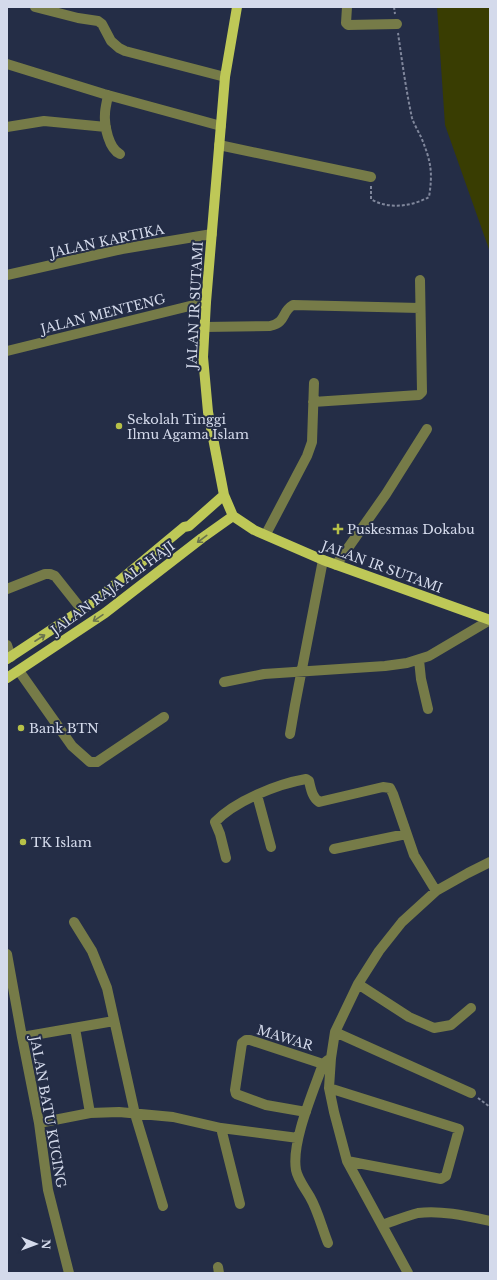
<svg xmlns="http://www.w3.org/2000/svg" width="497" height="1280" viewBox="0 0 497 1280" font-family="'Libre Baskerville',serif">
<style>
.green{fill:#393d02}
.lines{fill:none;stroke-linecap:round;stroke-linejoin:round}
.path{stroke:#80879c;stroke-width:2;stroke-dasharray:3 2;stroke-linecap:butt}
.minor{stroke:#767b48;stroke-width:10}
.major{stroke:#bec857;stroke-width:10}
.oneway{stroke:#69734e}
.poi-dot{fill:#b7c148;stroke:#242d46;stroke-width:1.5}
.labels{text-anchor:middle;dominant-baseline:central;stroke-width:4;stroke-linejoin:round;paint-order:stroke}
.street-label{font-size:13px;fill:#d4daeb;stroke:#242d46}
.poi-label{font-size:13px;fill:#d4daeb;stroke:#242d46;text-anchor:start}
</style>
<rect width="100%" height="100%" fill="#242d46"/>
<path class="green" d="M437,7H490V252L445,125Z"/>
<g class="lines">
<path class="path" d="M394,7L395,14
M371,186V199C388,210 413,206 429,197C433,172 431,161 421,137C418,131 414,124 412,118C406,90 402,61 398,33
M478,1098L490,1107"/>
<path class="minor" d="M35,7L78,18L98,21L102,24L111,41L119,48L125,51L225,77
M347,7L346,23L348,25L397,24
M7,64L104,94L221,126
M108,95C107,102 105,108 105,114C104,126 109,149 120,154
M7,127L44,121L106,127
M219,145L371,177
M7,275L122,249L212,234
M204,327L270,326C287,322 281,312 293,305L420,308
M7,351L206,302
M313,402L419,395L422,392L420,280
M266,534L307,456L312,442L314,383
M336,565L386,494L427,429
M7,589L45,574H50L55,576L82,610
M7,645L11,657
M419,660L421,679L428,709
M19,671L72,746L90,762H97L164,717
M224,682L264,674L385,666L407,663L429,656L490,620
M290,734L295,705L323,560
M257,795L271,847
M334,849L406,834
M226,858L220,834L215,822C235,801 277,784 306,779L309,781C311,789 312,797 319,802L383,787L390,788L393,794L414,855L436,891
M74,922L92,951L107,988L135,1114L163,1206
M7,954L22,1037L39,1123L48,1190L69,1273
M358,984L409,1017L434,1028L451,1025L471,1008
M75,1028L90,1113
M335,1032L471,1093
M22,1037L114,1021
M328,1060L323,1064C314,1090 291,1142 296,1170C298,1180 305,1188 310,1197C318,1211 322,1228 328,1243
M329,1088L459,1129L446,1176L441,1179L347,1161
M306,1112L266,1105L236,1094L235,1090L242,1043L246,1040H250L323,1064
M39,1123L90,1113L119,1112L173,1117L221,1128L298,1138
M221,1128L240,1204
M382,1225C394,1221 406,1216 418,1213C441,1210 467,1216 490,1221
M218,1267L219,1273
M408,1273L347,1161L334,1112L329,1088L331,1058L335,1032L358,984L379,951L402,922L436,891L468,873L490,862"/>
<path class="major" d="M237,7L225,77L206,302L203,357L208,412L224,495L233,516L254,530L323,560L490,620
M7,659L95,601L184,527L189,526L224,495
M7,678L105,613L202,538L233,516"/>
</g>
<defs><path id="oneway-shaft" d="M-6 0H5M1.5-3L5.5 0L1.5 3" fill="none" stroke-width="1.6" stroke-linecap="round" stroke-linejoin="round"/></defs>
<g class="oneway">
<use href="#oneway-shaft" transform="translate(202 539) rotate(143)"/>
<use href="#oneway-shaft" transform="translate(98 618) rotate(146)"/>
<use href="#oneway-shaft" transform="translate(40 638) rotate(-33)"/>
</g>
<g class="poi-dot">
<circle cx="119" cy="426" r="4"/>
<path d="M336 523h4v4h4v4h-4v4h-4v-4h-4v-4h4z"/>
<circle cx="21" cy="728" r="4"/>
<circle cx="23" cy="842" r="4"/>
</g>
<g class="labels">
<g class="street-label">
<text transform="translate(107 241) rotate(-12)">JALAN KARTIKA</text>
<text transform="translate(195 305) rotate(-87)">JALAN IR SUTAMI</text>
<text transform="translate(103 314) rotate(-14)">JALAN MENTENG</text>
<text transform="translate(382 567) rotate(20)">JALAN IR SUTAMI</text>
<text transform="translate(113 588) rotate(-36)">JALAN RAJA ALI HAJI</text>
<text transform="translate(285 1038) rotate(17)">MAWAR</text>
<text transform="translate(48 1112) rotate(80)">JALAN BATU KUCING</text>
</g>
<g class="poi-label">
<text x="127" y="419">Sekolah Tinggi<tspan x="127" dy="15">Ilmu Agama Islam</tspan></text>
<text x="347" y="529">Puskesmas Dokabu</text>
<text x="29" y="728">Bank BTN</text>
<text x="31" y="842">TK Islam</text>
</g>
</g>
<rect width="497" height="1280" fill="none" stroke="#d4daeb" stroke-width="16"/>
<g transform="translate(36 1244) rotate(91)" stroke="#242d46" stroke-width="3" paint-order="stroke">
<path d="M0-3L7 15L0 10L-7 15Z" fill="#d4daeb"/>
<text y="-6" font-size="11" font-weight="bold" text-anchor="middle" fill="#d4daeb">N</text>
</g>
</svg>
